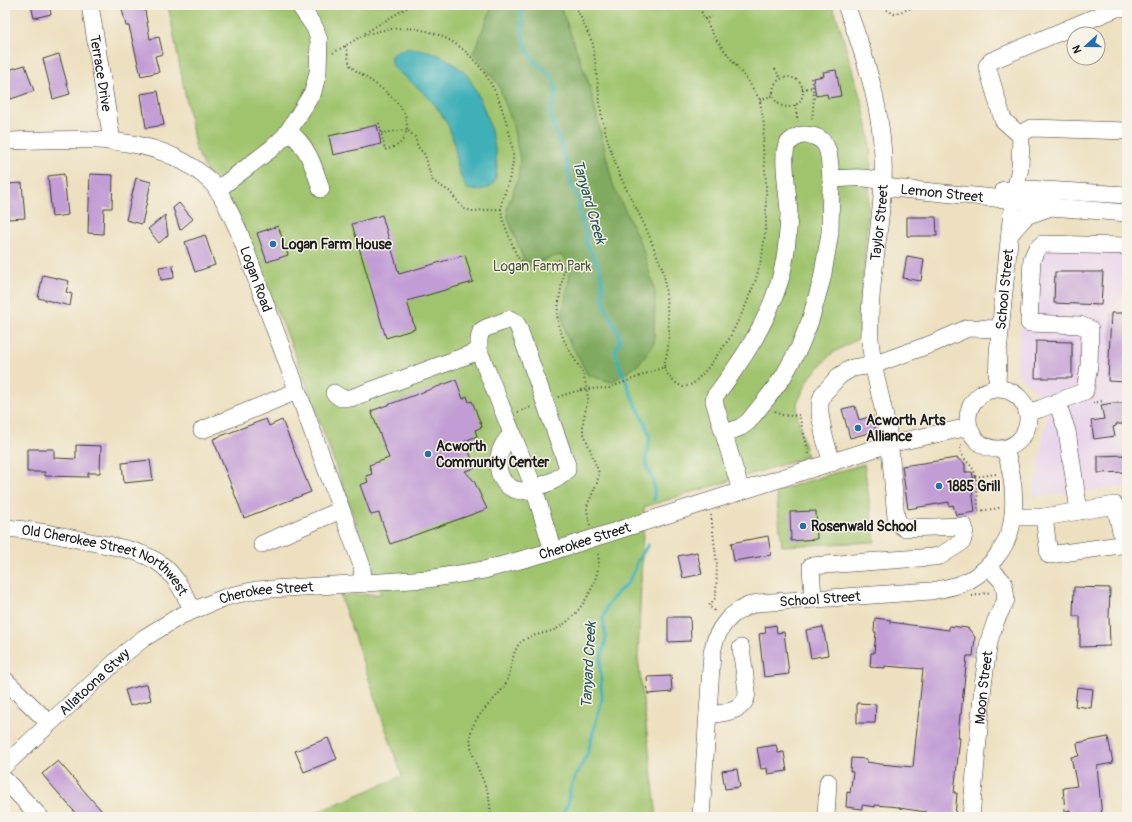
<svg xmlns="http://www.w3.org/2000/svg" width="1132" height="822" viewBox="0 0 1132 822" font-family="Pangolin,sans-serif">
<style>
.built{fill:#e9d2ed}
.green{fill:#a0c46e;stroke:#5e7045}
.forest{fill:#80aa61;stroke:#4e633e}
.water{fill:#3fb0b8;stroke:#2e666a}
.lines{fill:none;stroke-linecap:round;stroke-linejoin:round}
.stream{stroke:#3fb0b8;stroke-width:3.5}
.building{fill:#c19cd5}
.minor-casing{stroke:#3b3935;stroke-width:18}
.path{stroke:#3b3935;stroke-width:2;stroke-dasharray:1 3;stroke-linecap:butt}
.minor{stroke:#fff;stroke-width:17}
.poi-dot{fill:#1f6fb2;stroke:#f7f3e8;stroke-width:1.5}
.labels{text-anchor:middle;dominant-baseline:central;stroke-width:3;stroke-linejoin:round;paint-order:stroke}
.street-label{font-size:14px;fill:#1c1c1c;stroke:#f7f3e8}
.poi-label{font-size:14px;font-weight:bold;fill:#1c1c1c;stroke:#f7f3e8;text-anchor:start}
.park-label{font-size:14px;fill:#4a5739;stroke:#f7f3e8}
.water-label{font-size:15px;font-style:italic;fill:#2a575a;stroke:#f7f3e8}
</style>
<rect width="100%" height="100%" fill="#f7f3e8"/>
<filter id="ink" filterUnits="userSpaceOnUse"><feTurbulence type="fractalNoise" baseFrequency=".025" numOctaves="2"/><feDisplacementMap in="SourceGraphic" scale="8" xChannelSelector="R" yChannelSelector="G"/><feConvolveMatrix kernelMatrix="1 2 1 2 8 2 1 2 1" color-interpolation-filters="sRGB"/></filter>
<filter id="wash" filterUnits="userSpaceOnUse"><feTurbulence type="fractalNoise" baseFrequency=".012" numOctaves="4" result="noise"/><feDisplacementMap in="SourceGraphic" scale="16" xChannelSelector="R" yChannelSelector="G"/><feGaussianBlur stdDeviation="0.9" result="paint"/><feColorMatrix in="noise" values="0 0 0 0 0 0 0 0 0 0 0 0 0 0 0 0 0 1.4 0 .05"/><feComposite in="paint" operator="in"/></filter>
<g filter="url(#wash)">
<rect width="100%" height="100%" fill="#ede0c0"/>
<path class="built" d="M1033,242L1127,245V487L1033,497L1047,416L1037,392L1017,374V354Z"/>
<path class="green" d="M168,5H832L839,24L863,107L869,136L871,162L859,338L831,354L810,377L797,403L798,418L807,457L644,507L638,658L657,817H306L402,776L340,595L381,594L303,374L283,324L196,150Z
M864,464L875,542L782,546L776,491Z"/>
<path class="forest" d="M493,5H559L566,21L589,84L613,185L642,247L655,291L654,343L638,365L612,382L588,375L566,335L562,315L570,275L568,263L561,255L551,257L536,263L524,261L508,218L507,208L518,179L520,159L512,122L498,84L473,53Z"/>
<path class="water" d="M411,48C431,50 447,57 463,71C480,86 507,164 493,184C488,191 474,191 467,189C455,172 458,147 449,128C440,108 426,94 410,81C404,76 396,71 391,64C388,51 400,49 411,48Z"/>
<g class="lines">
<path class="stream" d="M521,5C522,23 521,43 532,58C540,70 553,70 556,89C557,100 548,108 551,119C553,126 557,134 560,141C565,157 568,173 573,189L576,193L579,201L578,208L586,233V243L598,265L602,278L603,295L604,304L618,332L620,341L615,351C620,369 627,385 635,403C640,413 646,423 649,434C652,445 644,453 646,464C647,469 650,473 652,478C655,485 654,492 654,500
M562,817L568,803L569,793L575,777L587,755L602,700L600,663L606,638L603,619L607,606L619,591L627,584L634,572L638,560L648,545"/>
</g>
<g id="blocks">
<path class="building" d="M31,5H49L51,14L34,18Z
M126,5H144L150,39L159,37L163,54L155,56L159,72L141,76L129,26H126L122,9L127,8Z
M59,54L70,94L53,99L43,59Z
M25,65L34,91L11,99L5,82V71Z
M836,70L841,96L828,98L827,94L816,96L813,78L824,76L823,72Z
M158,91L164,125L146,128L141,94Z
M377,125L381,144L333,155L329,136Z
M64,174L68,215L52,217L48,176Z
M90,174L113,175L112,208H104L103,234L88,233Z
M136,178L151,182L142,224L126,220Z
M22,183L25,218L8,219L6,184Z
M179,203L193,219L180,230L173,208Z
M165,215L168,235L159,243L148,229Z
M382,215L399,274L465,255L473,282L407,301L415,329L386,338L352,224Z
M907,217H936L937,236H907Z
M278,226L288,255L267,262L257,233Z
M205,235L215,265L195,272L185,242Z
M907,256L924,259L921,281L903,278Z
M173,265L174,278L161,280L159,267Z
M1055,272H1103L1101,305L1054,303Z
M43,275L69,281L66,292L72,294L70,306L38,298Z
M1111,313H1127V382L1108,381Z
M1036,341L1072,342V378H1035Z
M456,380L463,399L467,396L469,402L472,401L482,427L475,430L477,436L465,441L475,468L465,471L474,481L487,509L390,544L379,513L371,515L360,485L368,482L366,476L372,474L369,465L389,458L371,411Z
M1113,403H1127V424H1116V426L1113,427L1115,436L1094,439L1091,421L1104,419L1101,405Z
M855,406L859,420L872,416L876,431L850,438L842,409Z
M266,419L269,426L282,420L311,492L244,518L213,439Z
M76,445L101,446L100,473H88V477L45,476V472H27V449H54V458L76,459Z
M1126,455L1127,472L1098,473V456Z
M957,458L965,464V472H972L974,481H971L975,512L956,515L953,505L949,506V502L908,509L902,466Z
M150,460L153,480L124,483L122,463Z
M816,511L817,539L791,541L790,512Z
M768,536L771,555L734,561L731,543Z
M697,552L702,574L683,578L678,556Z
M1074,587L1110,588L1109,617L1110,646L1080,647V616H1073Z
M668,617H690L691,641L668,642Z
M875,618L891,620L890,622L904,624L949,630V626L968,628L975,637L973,656H967L961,714H960L958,738H960L954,793H957L955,817H937V816L926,814V812L899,808V807L875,805V807L862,805V809L846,807L847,792L850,793L853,772L850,771L851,758L867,759V762L880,764L913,767L923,669L885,666V668L870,667L871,653H874L876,632H874Z
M776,625L777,633L784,632L789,674L764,677L759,634L766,633L765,627Z
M823,627L828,655L811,658L806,630Z
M671,676L672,692L648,694L647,677Z
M147,684L151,700L130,706L125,690Z
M1077,687L1093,689L1091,708L1075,706Z
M857,703L876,704L875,723H857Z
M1108,737L1113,763L1097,766L1102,817H1071L1070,810L1065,811L1063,788L1077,786L1071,757L1079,756L1077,743Z
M328,738L337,759L304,772L295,751Z
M776,745L778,753L784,752L787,771L768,774L767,768L761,769L757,748Z
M58,761L107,817H79L42,774Z
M737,769L740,787L725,789L722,771Z"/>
</g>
</g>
<g filter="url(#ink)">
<use href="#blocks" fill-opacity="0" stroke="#3b3935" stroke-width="1"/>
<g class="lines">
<defs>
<g id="minor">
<path id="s1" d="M90,5L112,141"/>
<path d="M289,132C308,146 314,167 321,189"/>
<path d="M1020,134L1031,128L1127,131"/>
<path id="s2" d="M5,141C73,140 157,129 211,182C224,196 231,215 239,232L362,566L363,584"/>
<path d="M217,190L271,149L284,137L293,124L313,92L318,72L319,40L315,28L300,6"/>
<path d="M1004,190L1014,191L1028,189L1127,195"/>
<path d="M1010,234L1026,216L1051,207"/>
<path d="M479,351L534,488C530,489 526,491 522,491C492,488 492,449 513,434"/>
<path id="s3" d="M997,388L998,353L1013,200L1020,168L1021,136L1003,120L987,66L991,61L1117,8H1127"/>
<circle cx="998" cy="419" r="30"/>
<path d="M334,393L341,398H351L479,351V339L481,331L486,328L510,319L514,321L518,326L567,465V470C559,480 546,484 534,488L553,551"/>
<path d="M1057,402L1067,431L1079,511"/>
<path d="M1028,412L1040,409L1085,391L1089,366L1090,329L1080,325L1029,323L1032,259L1036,250L1042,244L1127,246"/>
<path d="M202,430L297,391"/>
<path d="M724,434L741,427L748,422L768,397L783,377L799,348L810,321L822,279L830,233L831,179"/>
<path d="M832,463L824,436L820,414V403L823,394L839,376L852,368L873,365L934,343L968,328L1000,329"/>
<path id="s4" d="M741,491L714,401L715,396C742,361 766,325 779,283C786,262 788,237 789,214C789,199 781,156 787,145C790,140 799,135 804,135C832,135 829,158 831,179C854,178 872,174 892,188L1045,203L1051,207L1127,213"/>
<path d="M1013,517H1044"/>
<path id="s5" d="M5,528C32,530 60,535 86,541C111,546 141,549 162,565C176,576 184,594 193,610"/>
<path d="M262,544L341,510"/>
<path d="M1124,544L1115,505L1044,517L1049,555L1127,544"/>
<path id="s6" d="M813,599L811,566L933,557L940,556L962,542L965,531L964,526L904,528L900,525L896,517C893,489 892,461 888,433C883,401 872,371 870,338C868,286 881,233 883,181C886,121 867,61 846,5"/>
<path d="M5,680L49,723"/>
<path d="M708,715C724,713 747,712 747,691L741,648"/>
<path id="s7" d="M5,765L125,653L144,638L180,616L226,597L256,590L428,579L484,570L553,551L889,444L969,427"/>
<path d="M5,780L40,817"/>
<path id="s8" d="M701,817L712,653C716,628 731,610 757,603L931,591C942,589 952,587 961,584C986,574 1008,549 1012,522C1016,498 1012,471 1005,449"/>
<path d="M826,817L828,782"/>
<path id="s9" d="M971,817L983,685L989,641L996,620L1006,600L1005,591L1003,582L988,566"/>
</g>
</defs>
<use href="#minor" class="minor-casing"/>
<path class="path" d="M881,5L882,7L894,14L912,8L911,5
M704,19L712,17
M365,33L411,5
M360,37C429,10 484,48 504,115C508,127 512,140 513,153C514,164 511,173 508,183C506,191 501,200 501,209C502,220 507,231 511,241C514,248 516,257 522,262C534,273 546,261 559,260L562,263L564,269L557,315L559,328L565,342L583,374L587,389L588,399L583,421V431L599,473L597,483L587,506V510L590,525
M345,46C349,53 347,60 351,67C367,79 398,96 405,115C407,120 407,125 407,130L415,137L418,147L425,155L431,177L433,181L449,191L464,209L472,211L501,209
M333,53L360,37
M775,69L781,79
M773 92a15 15 0 1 1 30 0a15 15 0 1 1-30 0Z
M811,78L814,96L812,121
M802,89L815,87
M760,100L774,95
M795,105L798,121
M379,123L385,150C399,145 402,145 407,130L381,133
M664,367C668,377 673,382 683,387L693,384L707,369L729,339L745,307L755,282L762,257L766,227V180L763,149L764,126L760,100L748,81L715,38L698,5
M558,397L573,392L587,389L609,388L664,367L668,348L669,330L664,273L646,228L619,174L609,145L602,119L593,44L575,5
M1093,403L1103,401
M775,411C782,417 791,416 799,415L809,454
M518,412L531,407
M961,444C957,454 968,461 973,469C977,476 978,502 978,511L1000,508
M975,477L996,474
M711,515L717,565L716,597L709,606L715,611
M972,596L991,592
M491,817C490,808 490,799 487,790C481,774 467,749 471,732C476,712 497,700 506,683C512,670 511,653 520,643C528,635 544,634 554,630C579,619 603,579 598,552"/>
<use href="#minor" class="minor"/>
</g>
</g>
<g class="poi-dot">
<circle cx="273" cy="244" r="4"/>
<circle cx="858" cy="428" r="4"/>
<circle cx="428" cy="454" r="4"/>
<circle cx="939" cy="486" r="4"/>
<circle cx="803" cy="526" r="4"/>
</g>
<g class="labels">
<g class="street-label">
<text stroke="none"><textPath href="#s1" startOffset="69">Terrace Drive</textPath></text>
<text stroke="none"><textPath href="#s4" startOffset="562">Lemon Street</textPath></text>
<text stroke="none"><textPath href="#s6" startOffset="576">Taylor Street</textPath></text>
<text stroke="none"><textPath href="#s2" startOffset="324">Logan Road</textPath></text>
<text stroke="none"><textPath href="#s3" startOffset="99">School Street</textPath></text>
<text stroke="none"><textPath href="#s7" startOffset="645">Cherokee Street</textPath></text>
<text stroke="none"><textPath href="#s5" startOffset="108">Old Cherokee Street Northwest</textPath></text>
<text stroke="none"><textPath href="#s7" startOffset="321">Cherokee Street</textPath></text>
<text stroke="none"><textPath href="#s8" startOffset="299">School Street</textPath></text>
<text stroke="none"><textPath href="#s7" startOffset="122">Allatoona Gtwy</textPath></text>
<text stroke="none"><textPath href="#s9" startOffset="130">Moon Street</textPath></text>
</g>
<g class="poi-label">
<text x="281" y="244">Logan Farm House</text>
<text x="866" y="420">Acworth Arts<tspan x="866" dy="16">Alliance</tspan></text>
<text x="436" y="446">Acworth<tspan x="436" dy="16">Community Center</tspan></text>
<text x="947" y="486">1885 Grill</text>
<text x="811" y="526">Rosenwald School</text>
</g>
<g class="park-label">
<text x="542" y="266">Logan Farm Park</text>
</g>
<g class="water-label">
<text transform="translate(589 202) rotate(74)">Tanyard Creek</text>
<text transform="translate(589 665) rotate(-87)">Tanyard Creek</text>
</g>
</g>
<rect width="1132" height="822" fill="none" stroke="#f7f3e8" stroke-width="20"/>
<g transform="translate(1086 46) rotate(249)"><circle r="19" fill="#f7f3e8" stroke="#9f9d96"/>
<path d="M0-3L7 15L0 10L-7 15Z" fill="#1f6fb2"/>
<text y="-6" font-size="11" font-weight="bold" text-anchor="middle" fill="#1c1c1c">N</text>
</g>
</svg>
